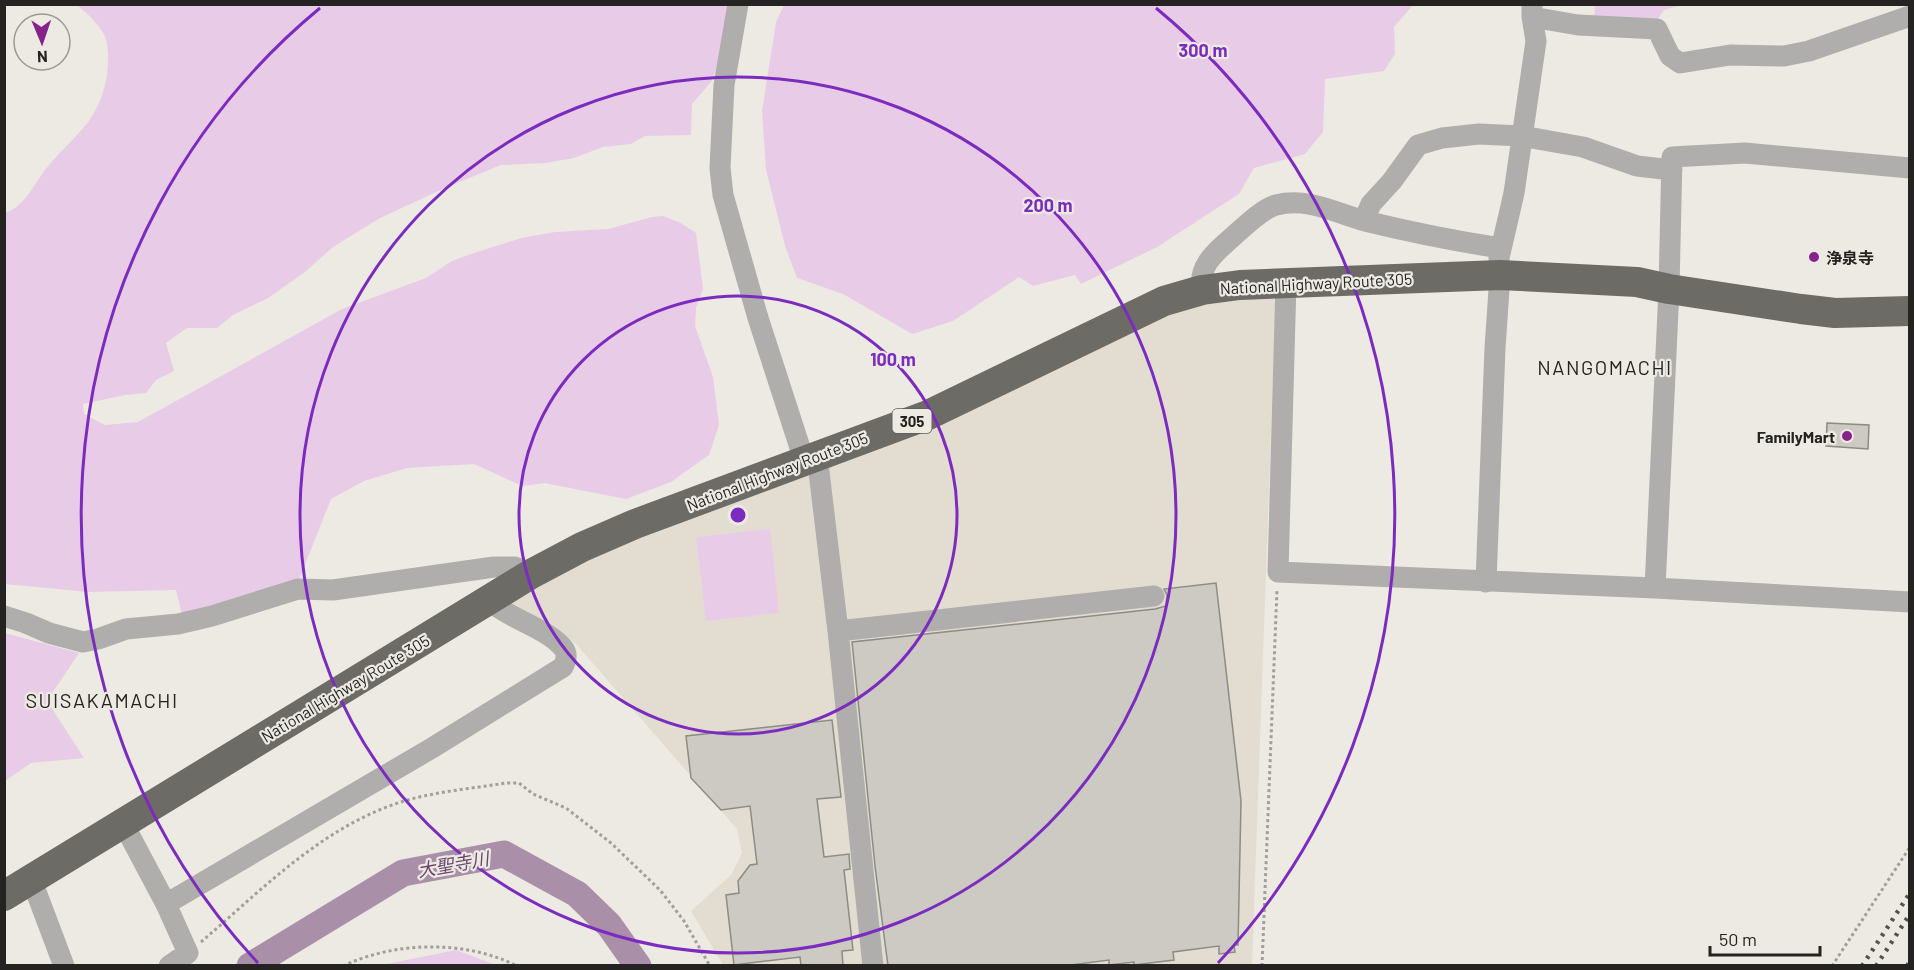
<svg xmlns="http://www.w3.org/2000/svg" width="1914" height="970" viewBox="0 0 1914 970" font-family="Barlow,'Noto Sans JP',sans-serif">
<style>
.built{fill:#e2ddd0}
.green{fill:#e8cce7}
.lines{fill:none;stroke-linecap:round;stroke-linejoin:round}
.river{stroke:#a98fa8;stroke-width:27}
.building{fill:#cccac3;stroke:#8d8b85;stroke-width:1.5}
.path{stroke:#a19f9a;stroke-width:3;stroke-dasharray:3 3;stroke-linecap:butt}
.minor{stroke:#afaeac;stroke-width:21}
.highway{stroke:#6d6b65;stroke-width:30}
.rail{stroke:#545350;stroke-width:4.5;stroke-dasharray:3 6;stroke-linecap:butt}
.ring{fill:none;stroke:#7b2cbf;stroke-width:3}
.poi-dot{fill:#87228a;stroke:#eceae3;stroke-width:2}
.labels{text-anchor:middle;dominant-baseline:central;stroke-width:4.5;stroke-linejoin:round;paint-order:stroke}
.shield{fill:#eceae3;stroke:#605f5b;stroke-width:1.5}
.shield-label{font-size:15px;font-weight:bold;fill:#242321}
.poi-label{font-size:16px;font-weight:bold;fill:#242321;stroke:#eceae3;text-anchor:start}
.street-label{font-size:16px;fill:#242321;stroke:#eceae3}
.water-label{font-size:18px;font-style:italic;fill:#6b446b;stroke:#eceae3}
.quarter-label{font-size:20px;letter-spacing:1.5px;fill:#242321;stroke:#eceae3}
.centre{fill:#7b2cbf;stroke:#eceae3;stroke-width:3}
.ring-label{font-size:18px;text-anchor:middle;font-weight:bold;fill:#7b2cbf;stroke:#eceae3;stroke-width:4.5;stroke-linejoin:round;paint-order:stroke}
</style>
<rect width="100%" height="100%" fill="#eceae3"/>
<path class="built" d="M1276,293L1252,965H723L691,911L731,875L742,853L737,829L576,644L510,602L639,532L1147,320L1210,299Z"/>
<path class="green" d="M76,5H731L723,52L711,82L692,104L691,135L645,136L631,144L603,147L574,158L546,163L501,165L445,188L380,218L333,247L305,272L268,298L233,315L217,328H187L166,343L174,371L156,380L146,393L125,395L83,404L84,414L105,425L138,422L342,309L426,278L452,261L468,255L521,238L555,232L608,229L652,217L663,216L681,223L696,233L703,289L696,308L695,326L713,377L719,425L709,455L671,482L626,499L544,483L522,486L474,464L407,468L364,481L331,499L298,582L182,614L176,590L88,592L5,584V213C24,207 33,186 45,170C58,153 75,139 88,122C105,99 112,67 106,39C104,30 85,10 76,5Z
M784,5V4L1413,5L1394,27L1395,54L1384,71L1325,79L1323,132L1305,154L1254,168L1239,194L1157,247L1081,284L1075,275L1033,286L1019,277L953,321L912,334L843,294L797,278L785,246L766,170L762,111L776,22Z
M1595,5H1682L1664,10L1655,23L1594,20Z
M770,529L779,613L706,621L696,537Z
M5,633L79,653L47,701L84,758L31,763L5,781Z
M456,950L496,965H382Z"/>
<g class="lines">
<path class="river" d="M250,966L403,873L504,854L577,894L609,925L638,966"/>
</g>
<path class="building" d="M1827,423L1869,425L1868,449L1826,446Z
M1216,583L1241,801L1238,945H1234L1235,952L1219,954V946L1173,952L1174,960L1134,965V962L1109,965V960L1063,966H888L875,866L852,642L1155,609L1166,606L1167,595L1164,589Z
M832,720L841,797L817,799L824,857L849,854L850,869L844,870L853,950L842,951L843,966H801L800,957L734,965L726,895L739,893L738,881L750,865L757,864L750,806L721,810L691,778L686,736Z"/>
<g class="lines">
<path class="path" d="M201,942C265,887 327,822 411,799C442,791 475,788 506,783H519L533,794L566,808L611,843L660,890L684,921L710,966
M343,966C396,941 466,940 517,966
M1262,966L1277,589
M1832,966L1910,847"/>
<path class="minor" d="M738,4L724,85L720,168L723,195L758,318L804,460
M1532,17L1578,25L1657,29L1670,56L1680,63L1730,55L1784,56L1809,51L1910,16
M1364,220L1371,204L1392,181L1418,145L1442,138L1479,134L1521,136L1583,147L1637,166L1672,170
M1286,282L1278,572L1655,588L1910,602
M1202,290C1198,268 1213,254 1228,241C1241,230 1261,209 1276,205C1308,197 1336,213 1365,221C1410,232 1455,241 1500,248
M817,455L838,631L873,966
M1486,582L1495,348L1500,275L1499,258L1514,193L1536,41L1532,17V4
M1655,588L1669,289L1672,157L1745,153L1910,168
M4,616L26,623L49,633L83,642L98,639L126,629L178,624L212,616L298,589L333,590L494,567H515L531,574
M838,631L1154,596
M123,823L166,904L188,953L169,966
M32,881L64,966
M166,904L432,748L563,667C566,661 568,655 564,649C549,629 509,619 488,600"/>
<path class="highway" d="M4,896L531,574L582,547L635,524L928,415L1164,301L1202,290L1240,285L1500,275L1637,282L1669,289L1801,309L1835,313L1910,311"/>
<path class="rail" d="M1862,966L1910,893
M1876,966L1910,914
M1907,966L1910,961"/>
</g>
<g class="ring">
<circle cx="738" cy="515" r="219"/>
<circle cx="738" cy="515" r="438"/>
<path d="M258 963A657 657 0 0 1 320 8M1156 8A657 657 0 0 1 1218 963"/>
</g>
<g class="poi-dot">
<circle cx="1814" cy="257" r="6"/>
<circle cx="1847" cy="436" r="6"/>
</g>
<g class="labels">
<rect class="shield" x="892.5" y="409" width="39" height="24" rx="4.5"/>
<g class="shield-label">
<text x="912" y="421">305</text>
</g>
<g class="poi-label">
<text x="1826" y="257">浄泉寺</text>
<text x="1835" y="436" text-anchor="end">FamilyMart</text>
</g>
<g class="street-label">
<text transform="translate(1316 283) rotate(-3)">National Highway Route 305</text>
<text transform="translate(777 471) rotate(-21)">National Highway Route 305</text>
<text transform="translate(345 688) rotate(-31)">National Highway Route 305</text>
</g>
<g class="water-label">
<text transform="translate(453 864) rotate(-10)">大聖寺川</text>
</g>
<g class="quarter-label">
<text x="1605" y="367">NANGOMACHI</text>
<text x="102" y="700">SUISAKAMACHI</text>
</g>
</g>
<circle cx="738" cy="515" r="9" class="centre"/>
<g class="ring-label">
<text x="1203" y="57">300 m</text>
<text x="1048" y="212">200 m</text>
<text x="893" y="366">100 m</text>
</g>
<rect width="1914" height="970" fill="none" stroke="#242321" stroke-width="12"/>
<g transform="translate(42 42) rotate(178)"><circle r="28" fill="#eceae3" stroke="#9c9a95" stroke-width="1.5"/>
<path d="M0-4.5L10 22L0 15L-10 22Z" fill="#87228a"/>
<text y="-9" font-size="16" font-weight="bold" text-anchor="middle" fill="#242321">N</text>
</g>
<path d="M1710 946v9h110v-9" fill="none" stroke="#242321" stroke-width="3"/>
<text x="1719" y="946" font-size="18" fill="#242321" stroke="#eceae3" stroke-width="4.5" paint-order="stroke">50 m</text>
</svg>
